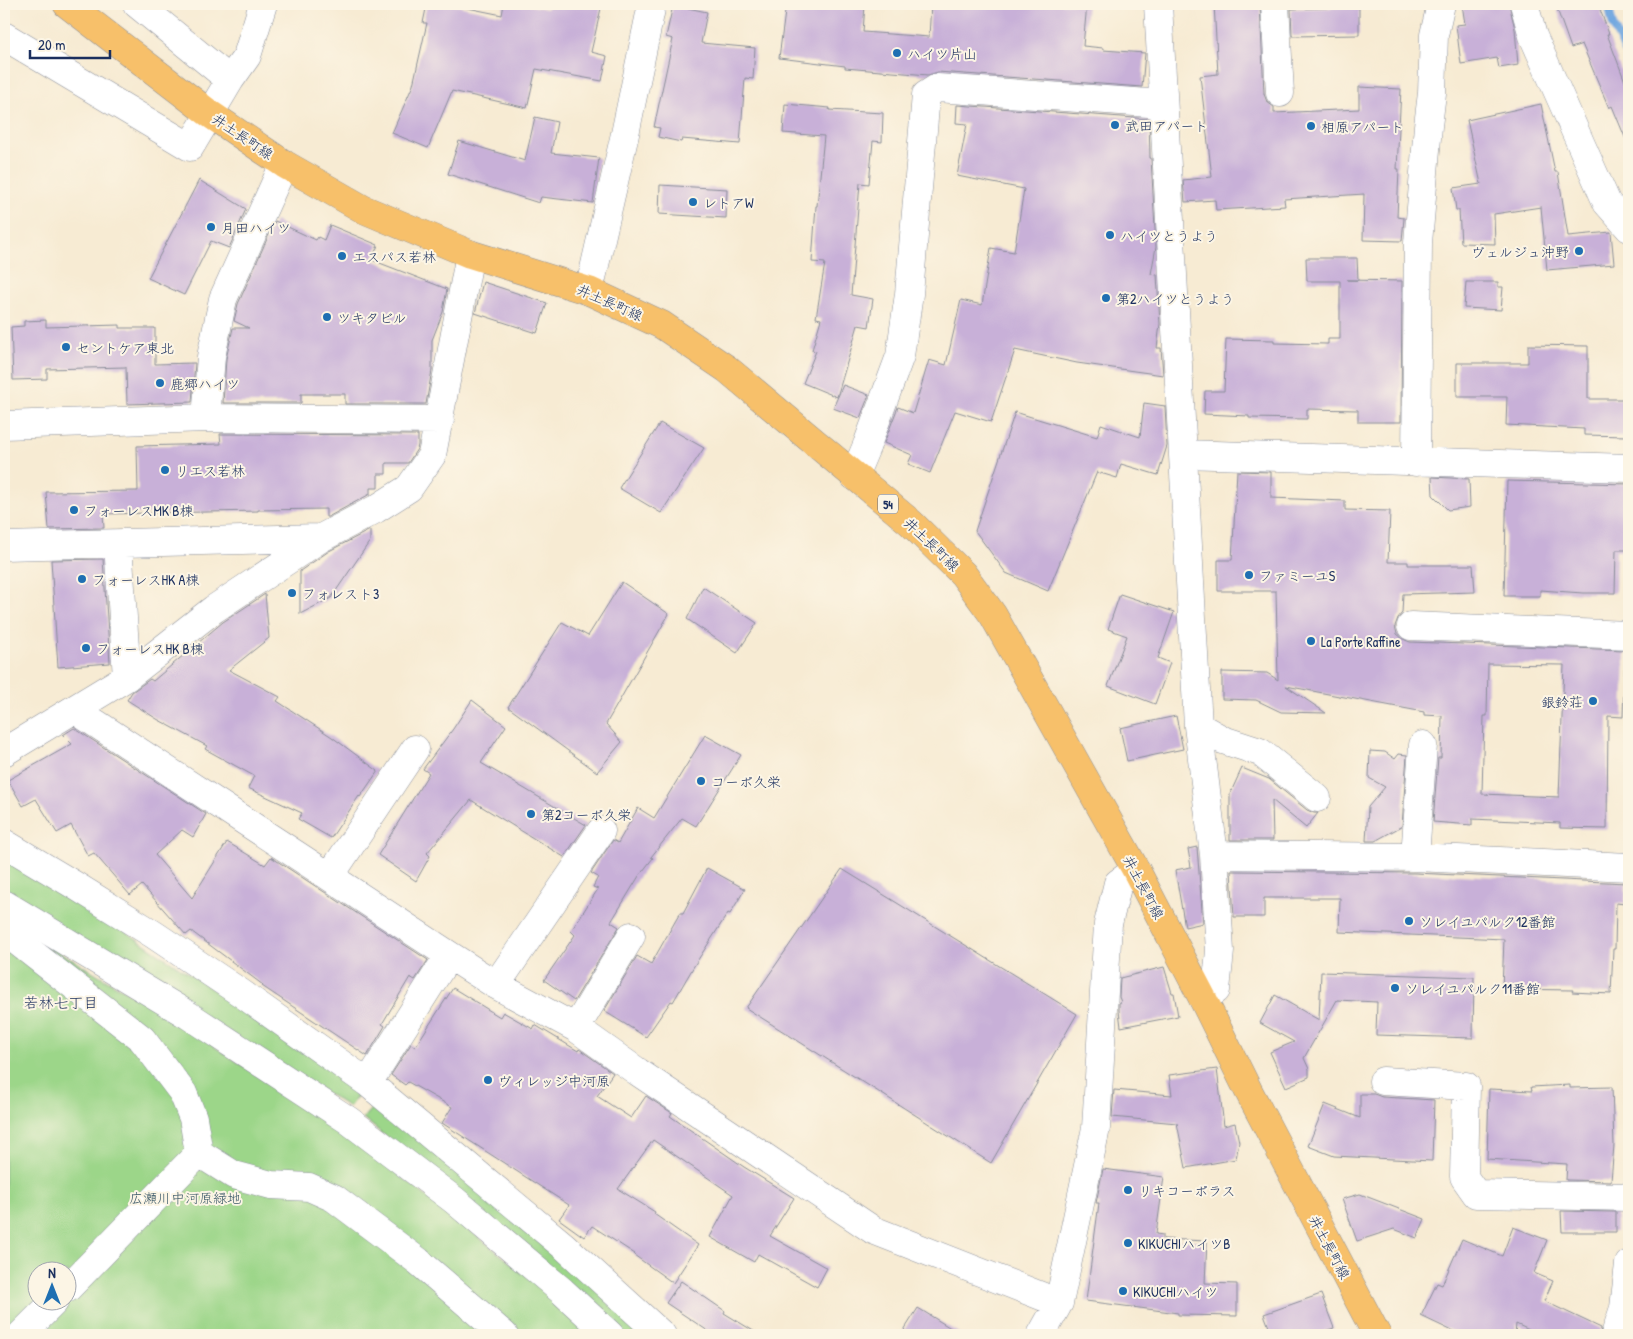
<svg xmlns="http://www.w3.org/2000/svg" width="1633" height="1339" viewBox="0 0 1633 1339" font-family="'Patrick Hand','Klee One',sans-serif">
<style>
.green{fill:#9cd689;stroke:#5c8274;fill-rule:evenodd}
.lines{fill:none;stroke-linecap:round;stroke-linejoin:round}
.stream{stroke:#72a8e0;stroke-width:8}
.building{fill:#c8b0d8;fill-rule:evenodd}
.minor-casing{stroke:#898d98;stroke-width:29}
.tertiary-casing{stroke:#898d98;stroke-width:29}
.primary-casing{stroke:#898d98;stroke-width:29}
.minor{stroke:#fff;stroke-width:28}
.tertiary{stroke:#fff;stroke-width:28}
.primary{stroke:#f7c06b;stroke-width:28}
.poi-dot{fill:#1f6fb2;stroke:#fcf5e5;stroke-width:2}
.labels{text-anchor:middle;dominant-baseline:central;stroke-width:4;stroke-linejoin:round;paint-order:stroke}
.shield{fill:#fcf5e5;stroke:#5e6a86;stroke-width:1}
.shield-label{font-size:12px;font-weight:bold;fill:#1b2f5e}
.poi-label{font-size:14px;fill:#1b2f5e;stroke:#fcf5e5;text-anchor:start}
.street-label{font-size:14px;fill:#1b2f5e;stroke:#fcf5e5}
.park-label{font-size:14px;fill:#3b5969;stroke:#fcf5e5}
.neighbourhood-label{font-size:15px;fill:#1b2f5e;stroke:#fcf5e5}
</style>
<rect width="100%" height="100%" fill="#fcf5e5"/>
<filter id="ink" filterUnits="userSpaceOnUse"><feTurbulence type="fractalNoise" baseFrequency=".02" numOctaves="2"/><feDisplacementMap in="SourceGraphic" scale="10" xChannelSelector="R" yChannelSelector="G"/><feConvolveMatrix kernelMatrix="1 2 1 2 8 2 1 2 1" color-interpolation-filters="sRGB"/></filter>
<filter id="wash" filterUnits="userSpaceOnUse"><feTurbulence type="fractalNoise" baseFrequency=".0096" numOctaves="4" result="noise"/><feDisplacementMap in="SourceGraphic" scale="20" xChannelSelector="R" yChannelSelector="G"/><feGaussianBlur stdDeviation="1.12" result="paint"/><feColorMatrix in="noise" values="0 0 0 0 0 0 0 0 0 0 0 0 0 0 0 0 0 1.4 0 .05"/><feComposite in="paint" operator="in"/></filter>
<g filter="url(#wash)">
<rect width="100%" height="100%" fill="#f7ebd3"/>
<path class="green" d="M4,851L363,1089L349,1107L4,890Z
M4,919L171,1018L351,1137L554,1297L593,1335H4ZM38,1272H68V1302H38Z
M377,1102L658,1335H624L567,1284L363,1118Z"/>
<g class="lines">
<path class="stream" d="M1608,4L1613,26L1629,59"/>
</g>
<g id="blocks">
<path class="building" d="M427,4H448L502,15L504,4H523L547,9L548,4H602L591,52L607,56L602,81L536,69L527,108L452,91L428,148L392,133L413,85L427,23H423Z
M786,4H865L863,32L929,37L931,4H1087L1083,46L1103,48V50L1145,53L1142,87L938,72L928,75L845,68V66L779,58Z
M1214,4H1260L1264,94L1267,102L1274,107V113L1359,109V87L1401,89L1397,169H1399L1397,217L1404,218L1402,241L1363,240L1364,194L1284,199L1285,206L1216,210L1215,200L1185,202L1183,180L1212,177L1200,76L1218,74Z
M1462,4H1509L1515,29L1518,65L1499,68L1497,58L1461,64L1456,25L1465,24Z
M1569,4H1598L1609,34H1607L1629,92V147L1612,106L1609,108L1582,44L1571,48L1557,9Z
M673,5L707,12L701,43L755,48L753,79L745,78L740,144L682,139L681,142L658,137L660,128L654,127L673,39L666,37Z
M1359,7V35L1292,36L1291,9Z
M785,104L830,108L829,110L883,113L882,142L873,141L869,184L860,183L851,295L873,299L869,327L858,325L837,397L803,383L816,351L812,350L821,319L816,318L825,263L812,262L816,206H817L824,136L783,133Z
M1541,104L1555,172H1558L1568,236L1611,232L1614,264L1547,270L1541,207L1494,214L1495,244L1461,243L1459,210H1456L1453,188L1481,184L1467,120Z
M957,105L1149,119L1150,158H1151L1156,247L1151,274L1157,275L1160,324L1157,348H1161L1163,375L1077,363L1015,350L991,422L955,411L930,473L908,464L912,455L884,443L898,407L913,413L929,360L946,365L961,300L982,305L991,248L1014,252L1024,189L957,176L967,124L956,123Z
M535,117L557,122L551,153L599,158L593,203L541,197L539,203L448,174L459,141L525,161Z
M199,180L246,209L229,248L211,241L184,295L148,278Z
M660,185L727,189L726,218L659,214Z
M275,221L316,240L318,237L324,240L330,225L378,245L372,260L447,289L443,312L432,340V370L426,404H345V394H301V403H223L226,359L233,328H249L234,321L238,304Z
M1306,258H1357L1358,280H1347L1402,281L1401,422H1358V410L1307,409V419L1249,418V416L1204,414L1205,391H1224L1226,339L1274,340V343L1328,344V339H1340V281H1307Z
M483,282L547,303L537,333L475,313Z
M1466,282H1498V287H1503L1501,310L1464,308Z
M46,320V327L120,325V328H155V364L195,363L192,402L127,404L126,367L47,369V379L13,380L11,327L24,326V321Z
M1528,345L1588,346V399H1628L1627,436L1584,435V429L1506,425L1507,397H1457V363H1528Z
M843,385L869,395L860,418L833,408Z
M1144,403L1165,406L1167,446L1158,475L1121,464L1117,478L1097,472L1048,591L1006,573L975,531L1015,412L1097,437L1101,424L1140,437Z
M660,423L704,448L661,513L619,488Z
M220,434L418,435V445L417,449L408,463H386V474H378V488H370V494L328,517H326V509L258,510V511L103,514L104,528L49,529L46,492L138,491L137,446L221,444Z
M1237,471L1271,472V498L1345,501V510L1390,511L1388,562H1408V565H1473L1475,592L1403,594L1402,613L1398,618L1395,626L1397,634L1403,639L1410,642L1625,650L1623,717L1608,716L1607,829L1560,828V823L1472,819V825L1433,822L1438,758H1441L1442,716L1424,715V712L1286,686L1326,713L1281,712L1256,700L1222,699V672L1267,673L1278,680L1276,591H1218V560H1232ZM1488,664L1564,665L1559,797L1482,794L1484,716H1487Z
M1432,477L1469,479L1470,507L1448,510L1433,495Z
M1507,481L1629,484V550H1616L1615,593H1583L1540,590V596H1504Z
M370,530V541L331,598L300,614V571L329,551Z
M103,559L110,663L58,667L51,560Z
M622,582L669,614L606,724L622,742L597,772L508,707L562,622L588,636Z
M703,587L757,623L737,653L687,619Z
M265,594L269,638L229,670L280,697L277,701L332,737L378,771L360,797L359,796L331,838L298,819L302,813L248,788L254,776L205,749L207,746L157,719L127,700L132,692L150,679L153,681L223,622Z
M1120,594L1174,612L1158,658L1170,663L1155,704L1108,686L1127,636L1108,629Z
M472,700L506,726L481,763L586,825L564,857L471,800L427,853L430,856L416,881L378,855L429,773L423,769L453,729Z
M1176,716L1183,749L1127,761L1120,728Z
M74,728L206,814L193,837L182,830L155,855L192,898L227,842L265,865L271,857L428,960L415,980L410,977L382,1024L385,1026L367,1056L262,986L263,985L191,931L186,935L142,885L130,895L94,853L88,856L71,825L57,833L36,799L23,806L8,780L72,744L63,735Z
M705,735L741,755L696,826L682,818L651,857L653,858L639,876L611,922L619,927L574,1001L544,980L575,935L571,931L598,889L593,887L598,877L591,873L613,840L618,843L638,808L654,818Z
M1370,751L1385,752L1395,759L1399,754L1407,755L1402,826L1375,841H1366L1368,807L1385,787L1369,778Z
M1242,768L1269,779L1307,810L1314,813H1318L1306,828L1272,800L1273,840H1230V794Z
M1197,847L1203,923L1185,927L1175,870L1191,867L1188,849Z
M707,868L745,889L730,914L728,913L694,966L673,1002L671,1001L646,1037L604,1011L637,956L651,964L680,913H683Z
M842,869L1077,1014L991,1163L746,1008Z
M1231,871L1415,873L1626,883L1625,904L1616,903L1615,949H1613L1611,994L1572,992L1573,990L1502,989L1504,939L1339,932L1340,898H1264V917H1234Z
M1164,967L1172,993H1174L1178,1016L1121,1027L1119,1011V1003L1121,1002L1119,997L1120,978Z
M1321,972L1474,977L1473,1038L1376,1035L1377,1002L1337,1000L1304,1058L1309,1069V1077L1286,1087L1270,1052L1294,1042L1260,1023L1275,995L1319,1020Z
M453,988L500,1017L503,1012L533,1029L535,1025L578,1051L579,1049L613,1073L597,1096L631,1118L646,1096L672,1113L670,1116L744,1167L794,1198L770,1236L827,1268L817,1287L758,1254L754,1262L710,1237L733,1195L653,1140L618,1189L655,1212L654,1214L698,1245L673,1283L634,1255L635,1254L592,1226L584,1237L559,1219L569,1205L442,1123L452,1107L408,1082L405,1085L391,1075L411,1044L415,1047Z
M1217,1069L1224,1126L1235,1123L1239,1142L1236,1159L1186,1168L1177,1123L1112,1117L1114,1090L1172,1095L1169,1075Z
M1570,1085V1088L1612,1087L1614,1145L1611,1181L1566,1180L1567,1164L1487,1159L1489,1089L1532,1091L1531,1087Z
M1360,1094H1374L1382,1097L1434,1100L1432,1161L1334,1156L1308,1146L1325,1104L1360,1118Z
M1103,1169L1164,1177L1156,1234L1163,1235V1239L1207,1241L1205,1283L1237,1284V1316L1178,1315V1313L1086,1301L1099,1203H1096Z
M1360,1194L1425,1219L1417,1238L1394,1229L1357,1241L1342,1199Z
M1561,1211L1616,1212V1232H1562Z
M1513,1227L1547,1240L1534,1273L1553,1281L1544,1301L1601,1328L1600,1335H1540L1516,1324L1515,1335H1461L1421,1316L1437,1283L1442,1285L1462,1239L1502,1256Z
M681,1281L725,1311L724,1313L760,1335H714L666,1303Z
M1321,1294L1334,1328L1312,1335H1272L1264,1314Z
M918,1308L962,1335H901Z"/>
</g>
</g>
<g filter="url(#ink)">
<use href="#blocks" fill-opacity="0" stroke="#898d98" stroke-width="1"/>
<g class="lines">
<defs>
<path id="minor" d="M1158,4L1198,726L1214,855L1220,951L1216,990L1203,999
M1275,4L1280,93
M1524,4L1533,36L1607,203L1629,228
M4,36L190,147L230,80L137,4
M230,80L247,56L263,4
M589,291L625,134L652,4
M206,418L211,357L223,299L284,164
M4,425L206,418L440,420
M1183,454L1629,468
M1416,462L1418,243L1428,126L1432,93L1434,35L1441,4
M854,476L867,445L900,356L909,294L926,95L937,88L1163,104
M118,544L127,677
M4,546L320,538
M1411,626L1629,635
M79,707L83,715L449,955L496,985L576,1028L638,1072L873,1230L1059,1303
M1198,726L1223,740L1260,752L1317,798
M4,752L127,677L214,609L321,538L376,509L409,488L432,455L470,254
M4,843L76,886L153,934L241,993L368,1083L565,1247L662,1335
M1214,855L1415,857L1629,867
M1415,857L1423,745
M330,876L415,749
M4,931L142,1039L183,1093L193,1118L199,1153
M496,985L601,831
M576,1028L631,936
M1383,1081L1466,1086L1464,1177L1476,1194L1629,1197
M368,1083L449,955
M68,1288L199,1153L234,1175L271,1185L309,1187L334,1198L418,1261L504,1335
M21,1335L54,1302
M1041,1335L1059,1303L1096,1128L1108,924L1118,883L1136,870
M1615,1335L1624,1308L1629,1264"/>
<path id="tertiary" d="M4,904L188,1015L348,1120L454,1200L562,1291L610,1335"/>
<path id="primary" d="M67,4L210,114L284,164L363,209L470,254L589,291L662,325L727,369L911,523L963,574L993,615L1136,870L1203,999L1248,1090L1377,1335"/>
</defs>
<use href="#minor" class="minor-casing"/>
<use href="#tertiary" class="tertiary-casing"/>
<use href="#primary" class="primary-casing"/>
<use href="#minor" class="minor"/>
<use href="#tertiary" class="tertiary"/>
<use href="#primary" class="primary"/>
</g>
</g>
<g class="poi-dot">
<circle cx="897" cy="53" r="5"/>
<circle cx="1115" cy="125" r="5"/>
<circle cx="1311" cy="126" r="5"/>
<circle cx="693" cy="202" r="5"/>
<circle cx="211" cy="227" r="5"/>
<circle cx="1110" cy="235" r="5"/>
<circle cx="1579" cy="251" r="5"/>
<circle cx="342" cy="256" r="5"/>
<circle cx="1106" cy="298" r="5"/>
<circle cx="327" cy="317" r="5"/>
<circle cx="66" cy="347" r="5"/>
<circle cx="160" cy="383" r="5"/>
<circle cx="165" cy="470" r="5"/>
<circle cx="74" cy="510" r="5"/>
<circle cx="1249" cy="575" r="5"/>
<circle cx="82" cy="579" r="5"/>
<circle cx="292" cy="593" r="5"/>
<circle cx="1311" cy="641" r="5"/>
<circle cx="86" cy="648" r="5"/>
<circle cx="1593" cy="701" r="5"/>
<circle cx="701" cy="781" r="5"/>
<circle cx="531" cy="814" r="5"/>
<circle cx="1409" cy="921" r="5"/>
<circle cx="1395" cy="988" r="5"/>
<circle cx="488" cy="1080" r="5"/>
<circle cx="1128" cy="1190" r="5"/>
<circle cx="1128" cy="1243" r="5"/>
<circle cx="1123" cy="1291" r="5"/>
</g>
<g class="labels">
<rect class="shield" x="878" y="494.5" width="20" height="19" rx="4"/>
<g class="shield-label">
<text x="888" y="504">54</text>
</g>
<g class="poi-label">
<text x="907" y="53">ハイツ片山</text>
<text x="1125" y="125">武田アパート</text>
<text x="1321" y="126">相原アパート</text>
<text x="703" y="202">レトアW</text>
<text x="221" y="227">月田ハイツ</text>
<text x="1120" y="235">ハイツとうよう</text>
<text x="1569" y="251" text-anchor="end">ヴェルジュ沖野</text>
<text x="352" y="256">エスパス若林</text>
<text x="1116" y="298">第2ハイツとうよう</text>
<text x="337" y="317">ツキタビル</text>
<text x="76" y="347">セントケア東北</text>
<text x="170" y="383">鹿郷ハイツ</text>
<text x="175" y="470">リエス若林</text>
<text x="84" y="510">フォーレスMK B棟</text>
<text x="1259" y="575">ファミーユS</text>
<text x="92" y="579">フォーレスHK A棟</text>
<text x="302" y="593">フォレスト3</text>
<text x="1321" y="641">La Porte Raffine</text>
<text x="96" y="648">フォーレスHK B棟</text>
<text x="1583" y="701" text-anchor="end">銀鈴荘</text>
<text x="711" y="781">コーポ久栄</text>
<text x="541" y="814">第2コーポ久栄</text>
<text x="1419" y="921">ソレイユパルク12番館</text>
<text x="1405" y="988">ソレイユパルク11番館</text>
<text x="498" y="1080">ヴィレッジ中河原</text>
<text x="1138" y="1190">リキコーポラス</text>
<text x="1138" y="1243">KIKUCHIハイツB</text>
<text x="1133" y="1291">KIKUCHIハイツ</text>
</g>
<g class="street-label">
<text transform="translate(243 136) rotate(34)">井土長町線</text>
<text transform="translate(610 302) rotate(24)">井土長町線</text>
<text transform="translate(932 544) rotate(44)">井土長町線</text>
<text transform="translate(1144 887) rotate(62)">井土長町線</text>
<text transform="translate(1330 1247) rotate(62)">井土長町線</text>
</g>
<g class="park-label">
<text x="185" y="1197">広瀬川中河原緑地</text>
</g>
<g class="neighbourhood-label">
<text x="61" y="1002">若林七丁目</text>
</g>
</g>
<rect width="1633" height="1339" fill="none" stroke="#fcf5e5" stroke-width="20"/>
<g transform="translate(52 1286)"><circle r="24" fill="#fcf5e5" stroke="#a2a6af"/>
<path d="M0-4L9 19L0 12L-9 19Z" fill="#1f6fb2"/>
<text y="-8" font-size="14" font-weight="bold" text-anchor="middle" fill="#1b2f5e">N</text>
</g>
<path d="M30 50v8h80v-8" fill="none" stroke="#1b2f5e" stroke-width="2.5"/>
<text x="38" y="50" font-size="15" fill="#1b2f5e" stroke="#fcf5e5" stroke-width="4" paint-order="stroke">20 m</text>
</svg>
